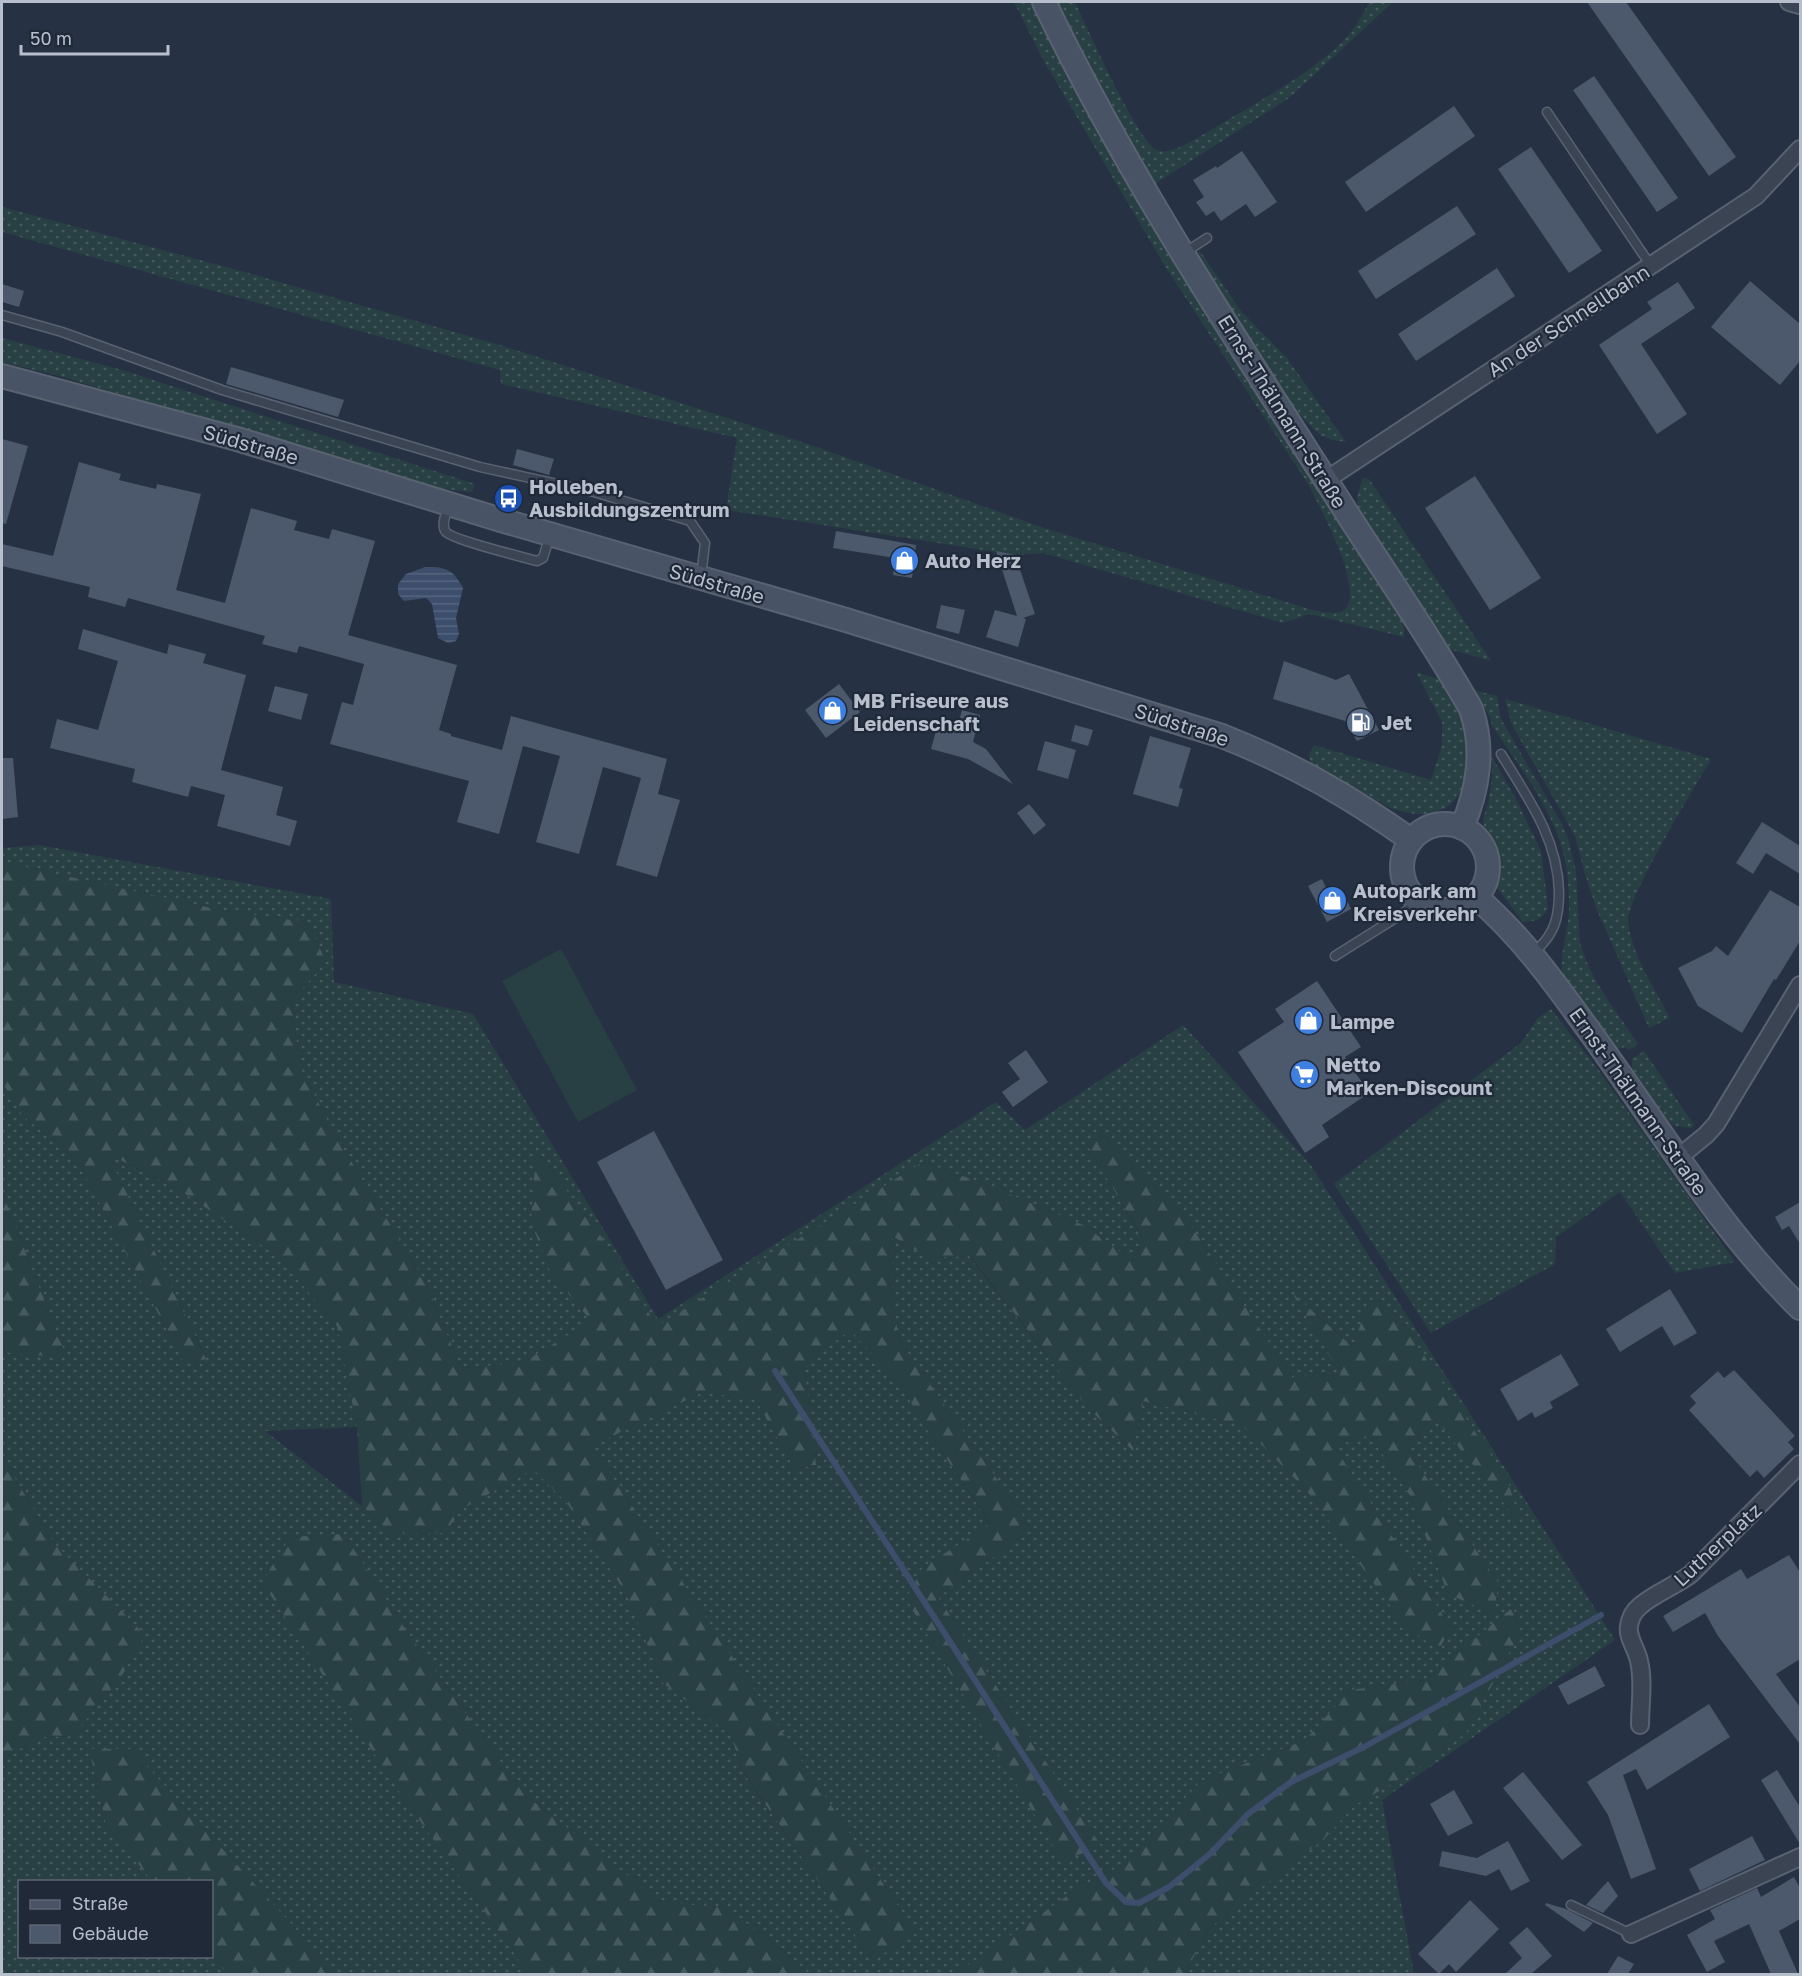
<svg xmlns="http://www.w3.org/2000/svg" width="1802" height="1976" viewBox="0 0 1802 1976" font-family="'Golos Text',sans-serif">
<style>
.grass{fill:url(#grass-dots)}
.forest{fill:url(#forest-firs)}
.garden{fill:#284044}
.water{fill:url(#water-rules)}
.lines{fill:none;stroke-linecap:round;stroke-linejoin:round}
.stream{stroke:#3c4e6b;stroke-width:6}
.building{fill:#4c586c}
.lane-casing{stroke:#596270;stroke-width:11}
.street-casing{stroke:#596270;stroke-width:20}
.secondary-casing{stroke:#596270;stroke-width:26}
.lane{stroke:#3b4452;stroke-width:8}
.street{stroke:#3b4452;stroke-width:16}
.secondary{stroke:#485365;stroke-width:22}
.labels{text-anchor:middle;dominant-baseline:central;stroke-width:4.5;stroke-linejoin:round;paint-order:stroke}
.street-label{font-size:20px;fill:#b8bfcc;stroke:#1f2938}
.poi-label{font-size:20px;font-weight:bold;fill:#b8bfcc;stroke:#1f2938;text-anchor:start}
</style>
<defs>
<pattern id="grass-dots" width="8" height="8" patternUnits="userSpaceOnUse" patternTransform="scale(1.5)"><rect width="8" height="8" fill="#284044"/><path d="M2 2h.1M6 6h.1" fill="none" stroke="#455a5e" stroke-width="1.8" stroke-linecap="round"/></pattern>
<pattern id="forest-firs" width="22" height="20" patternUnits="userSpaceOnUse" patternTransform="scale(1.5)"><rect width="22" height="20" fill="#284044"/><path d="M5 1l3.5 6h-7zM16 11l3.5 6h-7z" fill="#455a5e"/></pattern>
<pattern id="water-rules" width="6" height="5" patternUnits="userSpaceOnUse" patternTransform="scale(1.5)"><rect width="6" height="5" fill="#3c4e6b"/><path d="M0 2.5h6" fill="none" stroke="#56667f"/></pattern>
</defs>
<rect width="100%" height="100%" fill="#263243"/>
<path class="grass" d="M1014,2H1034L1085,107L1128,183L1402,617L1404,628V637L1310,614L1283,623L1043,553L1015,555L726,510L737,438L501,384L500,370L2,232V207L241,271L503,346L808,444L1047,529L1316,611C1325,612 1336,615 1344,610C1367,592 1318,504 1308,484L1168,271L1045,63Z
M1056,2H1075C1086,26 1137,138 1155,149C1158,151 1165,152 1168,151C1183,148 1207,132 1221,124C1260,101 1304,77 1338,46C1352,33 1361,18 1369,2H1393L1289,98L1153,185L1073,38Z
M1200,251L1241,311L1287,358L1346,442L1332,440L1320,435L1293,408L1196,254Z
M2,338L122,370L475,484L472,492L434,488L63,377L2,362Z
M1363,478L1369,479L1491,661L1442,647L1359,516C1356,502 1357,492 1363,478Z
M1416,672L1442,680C1449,692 1457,705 1461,718C1479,776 1461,833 1391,808L1310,763L1309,754L1314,745L1431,780L1442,746V722Z
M1473,690L1497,696L1501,719L1562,824L1568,838L1576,871L1580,943C1590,980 1617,1012 1638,1044L1629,1050L1625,1047L1618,1049L1562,974C1560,954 1567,934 1569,914C1569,904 1569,892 1568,881C1564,822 1523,773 1492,725L1490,717Z
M1505,699L1711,759C1696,785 1625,901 1628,922C1632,956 1654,987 1670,1018L1649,1028L1597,910L1584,871L1575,836L1512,725Z
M1492,757L1516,799L1541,851L1548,907C1543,920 1536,921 1523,922L1495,885L1494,850L1484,828L1483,819L1489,800L1492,779Z
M39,845L331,899L334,982L473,1014L658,1319L996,1102L1025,1130L1183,1025L1310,1164L1615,1640L1382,1800L1414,1974H1187L1186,1969L1214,1924L1324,1839L1355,1805L1419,1768L1513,1607L1425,1680L1350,1690L1305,1740L1201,1781L1125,1864L1091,1881L1067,1896L963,1969L946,1974H809L790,1956L725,1907L663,1904L523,1793L404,1627L344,1534L396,1787L529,1974H337L131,1749H89L106,1824L152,1881L20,1882V1956H212L227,1974H2V1759L41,1737L73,1736L145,1635L54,1543L2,1457V1352L66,1357L2,1192V1082L23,1116L76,1159L185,1364L206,1358L107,1154L178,1189L278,1256L337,1326L357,1427L265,1431L362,1506L392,1534L445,1533L462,1509L533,1469L567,1503L627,1595L663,1683L731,1735L742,1771L871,1958L916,1933L591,1446L701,1393L755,1398L794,1468L816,1466L804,1365L850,1329L901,1384L921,1421L991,1525L923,1567L906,1599L1100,1846L938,1597L1032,1529L899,1340L892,1296L891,1236L928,1258L969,1256L1087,1407L1132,1451L1143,1401L1242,1425L1307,1491L1451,1628L1334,1446L1370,1435L1409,1494L1448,1594L1499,1584L1407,1449L1434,1417L1519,1522L1508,1481L1396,1314L1354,1347L1295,1296L1341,1375L1292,1377L1189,1223L1085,1141L1142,1238L1135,1262L1083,1225L985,1184L923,1162L657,1327L603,1239L537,1151L550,1271L591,1321L522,1363L461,1368L425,1281L335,1135L300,1067L291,1001L326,962L308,922L230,912L2,862V848Z
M1551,1009L1600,1072L1735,1262L1675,1273L1620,1192L1556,1237L1555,1264L1431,1333L1334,1184L1521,1043L1537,1019Z
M1644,1051L1694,1125L1691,1128L1676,1126L1668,1121L1632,1069V1059Z"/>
<path class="forest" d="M2,862L230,912L308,922L326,962L291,1001L300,1067L335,1135L425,1281L461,1368L522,1363L591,1321L550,1271L531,1222L536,1150L603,1239L657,1326L923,1162L985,1184L1083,1225L1135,1262L1142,1237L1085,1141L1101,1133L1189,1223L1292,1377L1341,1375L1293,1294L1353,1347L1369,1299L1396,1314L1508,1481L1520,1523L1434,1417L1407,1449L1499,1584L1493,1614L1448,1594L1409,1494L1370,1435L1334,1446L1451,1628L1438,1651L1401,1621L1307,1491L1242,1425L1143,1401L1133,1451L1087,1407L970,1256L928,1258L892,1236V1296L899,1340L1032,1529L938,1597L1101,1846L1062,1861L906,1599L923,1567L991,1524L921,1421L901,1384L850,1330L804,1365L816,1465L794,1468L755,1398L701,1393L592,1446L916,1933L897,1948L871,1958L742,1770L731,1735L663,1683L627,1595L567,1503L533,1469L462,1509L445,1533L392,1534L362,1506L357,1427L337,1326L278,1256L178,1189L108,1154L206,1359L185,1364L76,1159L23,1116L2,1082Z
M2,1192L67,1358L2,1352Z
M2,1457L54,1543L145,1635L121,1677L73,1736L41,1737L2,1759Z
M344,1534L404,1627L523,1793L663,1903L725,1907L790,1956L809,1974H529L396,1787L262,1582L290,1537Z
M1513,1607L1521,1631L1466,1733L1419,1768L1355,1805L1324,1839L1214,1924L1186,1969L1187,1974H946L963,1969L1067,1896L1091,1881L1125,1864L1201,1781L1305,1740L1350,1690L1425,1680Z
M89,1749H131L337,1974H227L212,1956V1882L152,1881L106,1824Z"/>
<path class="garden" d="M561,949L637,1090L578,1122L502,981Z"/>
<path class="water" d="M425,567C446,567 453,569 463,588L456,618L459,634L456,641L448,643L438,638L432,604L426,598L404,601L398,594V584L406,574Z"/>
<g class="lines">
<path class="stream" d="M775,1371L1106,1883L1126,1902L1139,1903L1169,1887L1211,1853L1248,1814L1291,1782L1364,1747L1601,1615"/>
</g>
<path class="building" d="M1587,2H1626L1736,157L1709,176Z
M1594,76L1678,198L1657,212L1573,90Z
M1454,106L1475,136L1366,212L1345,182Z
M1531,147L1602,251L1569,273L1498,169Z
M1242,151L1277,202L1255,217L1246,204L1221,221L1214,211L1206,216L1196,202L1204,197L1193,180L1216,166L1217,168Z
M1457,206L1476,234L1376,299L1358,271Z
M1497,268L1515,296L1416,361L1398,334Z
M1750,281L1800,324V361L1780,385L1711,327Z
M1678,282L1695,308L1641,344L1687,414L1657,434L1599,345L1652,309L1647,302Z
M2,284L24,291L19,307L2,302Z
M231,367L344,400L338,417L226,384Z
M2,439L28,446L6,524L2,523Z
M517,449L554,459L549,475L513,465Z
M79,462L121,474L119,480L156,489L157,484L201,494L176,590L225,603L251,508L297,521L294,530L329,539L332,529L375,541L348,635L457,665L439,730L451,734V736L502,750L511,716L667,759L658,794L680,800L657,877L616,865L641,778L603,767L579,854L536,842L560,756L523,746L499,834L457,822L469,781L330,744L342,702L353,705L364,664L299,646L297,653L262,644L265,636L128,598L125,607L88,597L90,587L2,566V544L53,556Z
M1475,476L1541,578L1490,610L1425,508Z
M836,531L916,545L912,578L893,575L895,558L833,548Z
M996,551L1015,555L1035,614L1023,618L1026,619L1018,647L986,637L995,610L1017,616Z
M941,605L965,610L959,634L936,628Z
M83,629L167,654L169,644L206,654L203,663L246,675L221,770L283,787L276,815L297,821L290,846L217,826L225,795L191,786L188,797L132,782L135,769L50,748L57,719L98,730L118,661L78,649Z
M1284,661L1336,680L1349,674L1379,730L1357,741L1345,721L1273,699Z
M839,684L860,712L826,738L805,710Z
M275,686L308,694L301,720L268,711Z
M962,710L980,715L973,742L986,749L1013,784L968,759L931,749L939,720L958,725Z
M1075,725L1093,730L1088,746L1071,741Z
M1150,736L1191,748L1179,788L1183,789L1178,807L1133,794Z
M1045,741L1076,750L1068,779L1037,770Z
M2,758H13L18,817L2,819Z
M1029,804L1046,825L1034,835L1017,813Z
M1762,822L1800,846V874L1766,853L1753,874L1736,863Z
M1322,879L1329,894L1341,888L1351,909L1327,922L1308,886Z
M1770,890L1800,907V941L1776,980L1774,979L1742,1033L1698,1006L1678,968L1712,951L1716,946L1728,956Z
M1317,981L1361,1047L1345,1057L1369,1093L1322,1125L1329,1137L1305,1153L1238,1052L1284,1022L1275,1009Z
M1026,1050L1048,1082L1013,1107L1002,1092L1020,1079L1008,1063Z
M654,1131L723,1260L666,1290L597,1162Z
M1800,1202V1244L1789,1226L1782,1230L1775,1217Z
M1670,1289L1697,1333L1674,1346L1662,1326L1620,1352L1606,1329Z
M1561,1354L1579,1385L1550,1402L1553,1408L1535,1418L1532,1412L1518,1421L1500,1389Z
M1734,1370L1795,1436L1788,1442L1794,1449L1764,1478L1757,1470L1750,1477L1689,1410L1696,1403L1690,1396L1718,1371L1724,1378Z
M1789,1555L1800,1572V1659L1776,1674L1800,1707V1744L1718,1636L1705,1613L1673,1632L1663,1616L1741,1569L1747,1579Z
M1595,1666L1605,1686L1568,1705L1558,1686Z
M1709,1704L1730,1737L1647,1790L1636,1769L1623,1775L1656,1869L1631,1879L1608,1815L1587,1782Z
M1777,1770L1800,1807V1844L1761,1780Z
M1523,1772L1582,1845L1562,1860L1503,1788Z
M1454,1790L1473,1823L1448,1836L1430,1804Z
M1752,1836L1765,1860L1700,1891L1689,1869Z
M1508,1841L1530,1881L1511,1891L1499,1869L1486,1876L1439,1866L1442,1851L1477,1858Z
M1794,1877L1800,1888V1919L1779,1931L1798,1974H1771L1749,1924L1714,1941L1725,1962L1707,1972L1687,1935L1715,1919L1710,1910L1757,1888L1761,1897Z
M1608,1881L1618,1896L1603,1913L1586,1905Z
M1470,1900L1499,1929L1456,1972L1449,1964L1439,1974L1418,1954Z
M1546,1903L1566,1909L1593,1923L1584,1932L1545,1905Z
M1527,1927L1552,1956L1531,1974H1505L1522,1958L1509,1943Z
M1618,1956L1634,1964L1628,1974H1607Z"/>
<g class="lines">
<defs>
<path id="lane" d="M1547,112L1651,266
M1184,253L1207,238
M2,315L62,332L222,390L480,467L594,492L690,521L705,543L701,577
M449,504C447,512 440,525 446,532C453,540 523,557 537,561L543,558L550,535
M1501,754C1528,798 1558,839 1559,892C1559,906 1558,920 1551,932C1547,940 1540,947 1533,953
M1335,956L1405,912L1418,900
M1571,1905L1631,1934"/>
<path id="street" d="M1789,2L1800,5
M1326,480L1756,196L1800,149
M1679,1157L1706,1135L1716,1124L1800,985
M1640,1725C1640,1705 1644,1681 1639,1661C1637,1649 1627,1638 1629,1626C1630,1618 1634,1611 1640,1606C1655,1593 1675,1586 1691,1574L1800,1464
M1631,1934L1800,1857"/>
<path id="secondary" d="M1044,2C1131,183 1244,351 1352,521C1392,583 1435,645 1471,709C1485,750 1478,789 1462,828
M2,376L237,439L501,520L846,620L1222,736C1293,764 1349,796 1411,840
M1402 867a43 43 0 1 1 86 0a43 43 0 1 1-86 0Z
M1476,897C1519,934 1552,979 1585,1025C1655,1120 1716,1225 1800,1308"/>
</defs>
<use href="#lane" class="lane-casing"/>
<use href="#street" class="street-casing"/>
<use href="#secondary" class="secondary-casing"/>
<use href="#lane" class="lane"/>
<use href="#street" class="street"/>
<use href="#secondary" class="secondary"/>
</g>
<defs>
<symbol id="bus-disc" viewBox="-11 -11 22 22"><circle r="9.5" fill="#1a4fb4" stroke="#1f2938"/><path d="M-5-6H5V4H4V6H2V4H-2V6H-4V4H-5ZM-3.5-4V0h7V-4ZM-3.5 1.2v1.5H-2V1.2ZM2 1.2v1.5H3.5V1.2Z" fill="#fff"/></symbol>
<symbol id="shop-disc" viewBox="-11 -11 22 22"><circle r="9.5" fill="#3f7fe0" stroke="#1f2938"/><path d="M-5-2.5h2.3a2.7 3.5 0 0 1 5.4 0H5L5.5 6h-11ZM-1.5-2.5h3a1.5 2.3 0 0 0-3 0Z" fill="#fff"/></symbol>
<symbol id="fuel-disc" viewBox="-11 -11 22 22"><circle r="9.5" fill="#5c6f8a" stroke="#1f2938"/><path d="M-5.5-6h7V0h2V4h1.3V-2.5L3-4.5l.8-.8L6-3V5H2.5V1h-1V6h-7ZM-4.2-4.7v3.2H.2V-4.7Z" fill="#fff"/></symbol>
<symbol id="supermarket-disc" viewBox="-11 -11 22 22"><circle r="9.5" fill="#3f7fe0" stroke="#1f2938"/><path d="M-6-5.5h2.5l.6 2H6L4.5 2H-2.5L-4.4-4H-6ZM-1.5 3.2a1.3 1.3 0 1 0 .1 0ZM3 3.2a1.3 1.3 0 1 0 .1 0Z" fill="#fff"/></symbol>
</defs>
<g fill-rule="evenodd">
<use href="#bus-disc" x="492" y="482" width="33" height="33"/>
<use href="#shop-disc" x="888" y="544" width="33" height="33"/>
<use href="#shop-disc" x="816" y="694" width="33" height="33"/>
<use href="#fuel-disc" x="1344" y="706" width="33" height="33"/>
<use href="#shop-disc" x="1316" y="884" width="33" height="33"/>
<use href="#shop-disc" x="1292" y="1004" width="33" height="33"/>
<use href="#supermarket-disc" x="1288" y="1058" width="33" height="33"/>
</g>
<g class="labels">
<g class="street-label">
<text transform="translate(1568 320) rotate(-33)">An der Schnellbahn</text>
<text transform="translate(1283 411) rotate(58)">Ernst-Thälmann-Straße</text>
<text transform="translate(251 444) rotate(16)">Südstraße</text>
<text transform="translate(717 583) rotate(16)">Südstraße</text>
<text transform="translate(1182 724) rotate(18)">Südstraße</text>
<text transform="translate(1639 1101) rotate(55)">Ernst-Thälmann-Straße</text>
<text transform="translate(1717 1544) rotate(-43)">Lutherplatz</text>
</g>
<g class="poi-label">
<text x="529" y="486">Holleben,<tspan x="529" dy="23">Ausbildungszentrum</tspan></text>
<text x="925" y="560">Auto Herz</text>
<text x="853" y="700">MB Friseure aus<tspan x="853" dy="23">Leidenschaft</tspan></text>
<text x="1381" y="722">Jet</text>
<text x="1353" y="890">Autopark am<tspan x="1353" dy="23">Kreisverkehr</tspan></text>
<text x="1330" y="1021">Lampe</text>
<text x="1326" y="1064">Netto<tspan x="1326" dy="23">Marken-Discount</tspan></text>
</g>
</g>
<rect width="1802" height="1976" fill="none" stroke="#b8bfcc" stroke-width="6"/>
<rect x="18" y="1880" width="195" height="78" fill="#1f2938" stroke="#5c6573" stroke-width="1.5"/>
<rect x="30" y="1900" width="30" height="9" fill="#485365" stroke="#5c6573" stroke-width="1.5"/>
<text x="72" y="1910" font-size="18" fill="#b8bfcc">Straße</text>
<rect x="30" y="1925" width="30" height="18" fill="#4c586c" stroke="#5c6573" stroke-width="1.5"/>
<text x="72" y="1940" font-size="18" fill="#b8bfcc">Gebäude</text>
<path d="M21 45v9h147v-9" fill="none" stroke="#b8bfcc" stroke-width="3"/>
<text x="30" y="45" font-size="18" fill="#b8bfcc" stroke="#1f2938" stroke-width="4.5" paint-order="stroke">50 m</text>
</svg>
